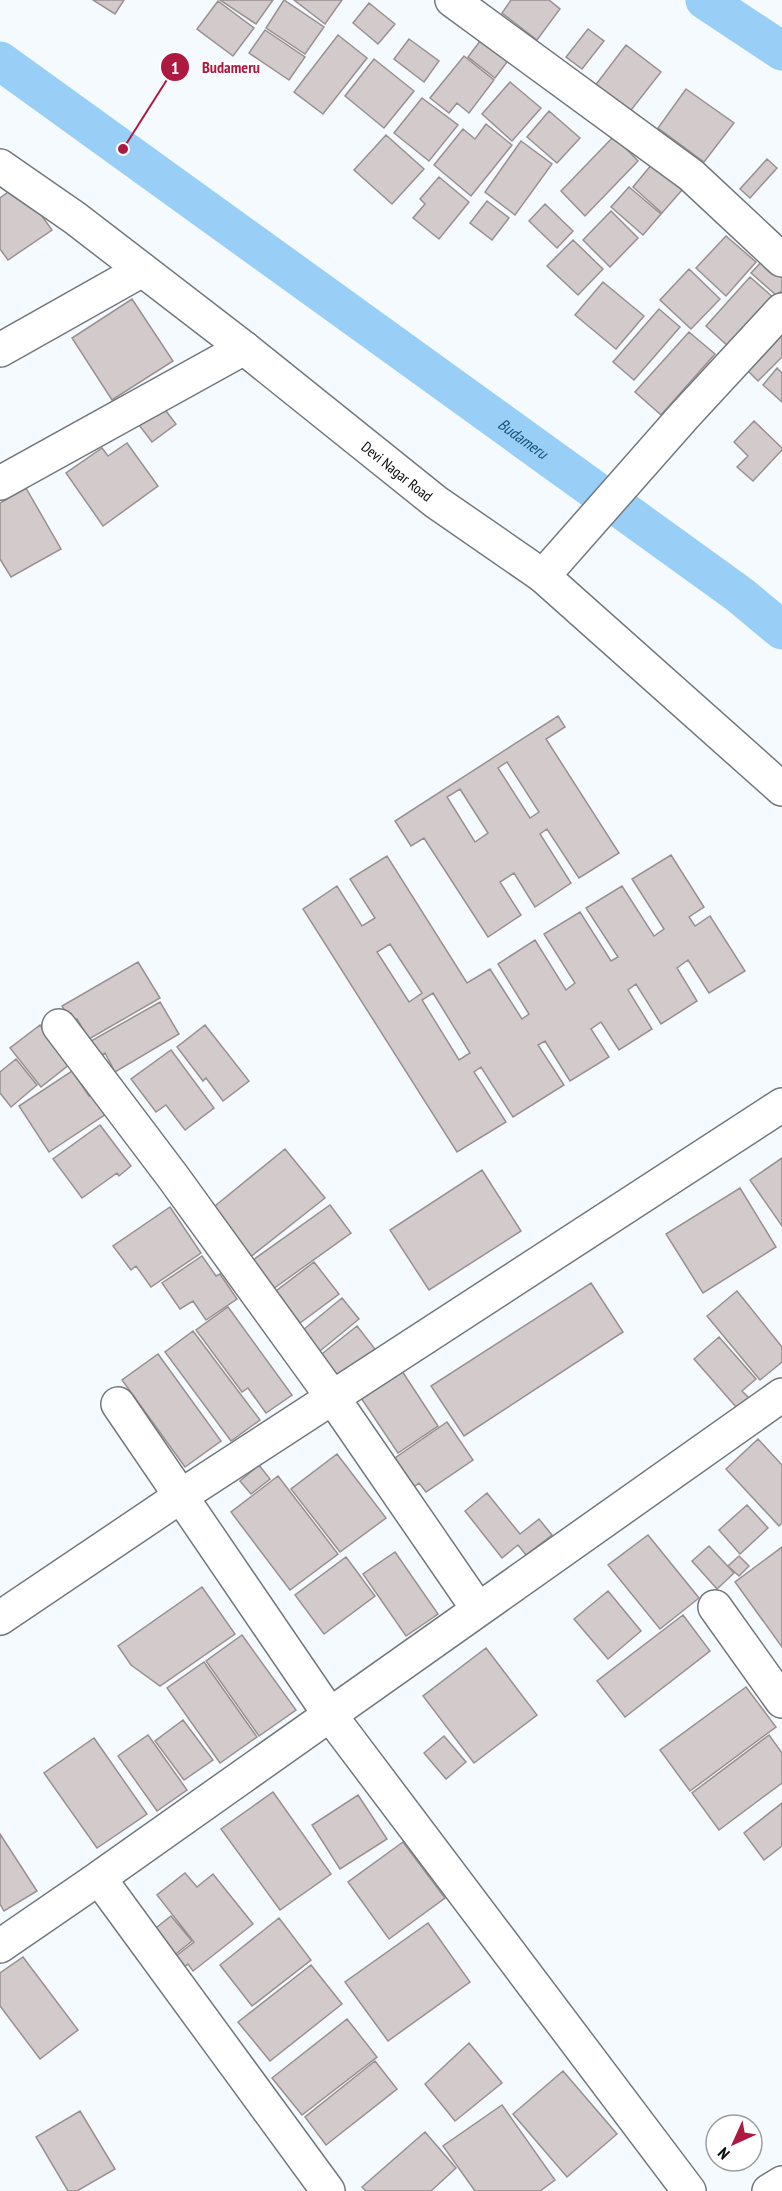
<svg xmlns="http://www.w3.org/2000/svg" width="782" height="2191" viewBox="0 0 782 2191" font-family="'PT Sans Narrow',sans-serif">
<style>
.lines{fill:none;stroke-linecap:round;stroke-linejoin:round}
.canal{stroke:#99cff7;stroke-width:39}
.building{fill:#d3cacb;stroke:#989091;stroke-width:1.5;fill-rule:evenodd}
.minor-casing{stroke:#72787c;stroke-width:36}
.tertiary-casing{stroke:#72787c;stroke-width:36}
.minor{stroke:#fff;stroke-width:33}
.tertiary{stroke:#fff;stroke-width:33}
.labels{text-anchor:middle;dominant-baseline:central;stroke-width:4.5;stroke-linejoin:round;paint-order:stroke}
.street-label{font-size:15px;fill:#0a0c0d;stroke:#fff}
.water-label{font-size:16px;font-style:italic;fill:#155278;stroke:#fff}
.leader{fill:none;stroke:#ad193f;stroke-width:2}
.callout-dot{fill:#ad193f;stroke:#fff;stroke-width:2}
.mark-label{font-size:18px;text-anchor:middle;font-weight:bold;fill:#fff}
.callout-label{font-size:16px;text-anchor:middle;font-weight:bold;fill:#ad193f;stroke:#fff;stroke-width:4.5;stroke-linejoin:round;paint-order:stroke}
</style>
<rect width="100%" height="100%" fill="#f5fafe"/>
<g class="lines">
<g class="canal">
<path d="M705,0L782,51"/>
<path id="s1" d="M0,61L740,595L782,630"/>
</g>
</g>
<path class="building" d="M93,0H124L115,14Z
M220,0H273L256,24Z
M284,0L324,27L305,54L266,28Z
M294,0H342L325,24Z
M511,0H549L560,9L537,40L502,13Z
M218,1L254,28L233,56L197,29Z
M369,3L395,24L378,44L353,23Z
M588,29L604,41L582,69L566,57Z
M265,30L305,57L289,80L249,53Z
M338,35L367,58L323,114L294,92Z
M483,37L510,58L495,78L468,57Z
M409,39L439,61L424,82L394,59Z
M626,45L661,72L628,114L594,87Z
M464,56L494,80L469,113L457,103L449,113L430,98Z
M374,59L414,91L384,128L345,96Z
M510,82L541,108L512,141L482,114Z
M686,89L734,123L704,162L658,128Z
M422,98L458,125L429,161L394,133Z
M549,111L580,138L557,163L527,137Z
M486,124L512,145L471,196L434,165L463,129L475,139Z
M386,135L424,169L392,204L354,170Z
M614,136L638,161L585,216L561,191Z
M521,141L552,164L515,215L485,192Z
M767,159L777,168L750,198L740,189Z
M652,164L682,190L662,213L633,187Z
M439,177L469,202L439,239L413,218L425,204L420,199Z
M19,184L52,230L8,260L0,249V198Z
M629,187L661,214L643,235L611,207Z
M487,201L509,218L492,240L470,223Z
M545,204L573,231L557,248L529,221Z
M611,211L638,238L610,267L583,240Z
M726,236L756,262L726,296L696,268Z
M573,240L603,269L578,295L547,266Z
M765,258L782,272V290L777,296L751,273Z
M689,269L720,299L691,329L660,300Z
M750,277L775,299L731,349L706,326Z
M603,282L644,316L616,349L575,315Z
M132,299L173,361L112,400L72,338Z
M659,309L680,327L634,380L613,362Z
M782,327V357L758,381L743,366Z
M689,332L715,354L661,415L635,392Z
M777,368L782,373V402L763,385Z
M163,407L176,424L152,442L139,425Z
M754,421L782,448V450L753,481L737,467L748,456L734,442Z
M127,443L158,486L103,526L66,473L102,448L108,456Z
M26,488L61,549L11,577L0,559V503Z
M558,716L565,727L546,739L619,853L579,878L547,829L540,834L571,883L535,907L514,873L500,882L521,915L488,937L424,838L411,846L395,821ZM507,762L539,812L530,818L498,768ZM460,789L488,833L475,842L447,797Z
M671,855L704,907L689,917L695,926L710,916L745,971L709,993L688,960L677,968L697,1001L661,1024L636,984L628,990L652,1029L619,1050L601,1022L591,1029L609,1057L570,1081L545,1041L538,1045L564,1085L513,1117L481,1067L474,1072L506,1122L457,1152L303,909L337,886L362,926L375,918L350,879L387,856L467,983L490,969L522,1019L529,1014L498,964L535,940L566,990L575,983L544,934L580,912L611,961L618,957L586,908L622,886L654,936L664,929L632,879ZM390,944L422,993L409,1002L377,952ZM433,993L470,1053L459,1060L422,1000Z
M138,962L160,998L89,1039L77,1019L72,1022L62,1006Z
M160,1002L179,1034L115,1072L105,1053L100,1056L91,1041Z
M40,1025L70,1064L41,1087L10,1048Z
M205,1025L249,1081L223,1101L206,1078L203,1081L177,1047Z
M171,1050L214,1108L185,1130L166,1105L156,1112L131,1079Z
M16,1059L37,1085L11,1107L0,1093V1072Z
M72,1071L89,1096L93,1094L106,1114L49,1152L19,1106Z
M100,1125L131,1166L119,1176L117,1173L82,1198L53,1159Z
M285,1149L325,1198L249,1258L210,1210Z
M782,1158V1226L750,1180Z
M482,1170L521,1231L429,1290L390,1230Z
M740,1188L776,1247L703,1293L666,1234Z
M330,1205L351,1233L273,1289L253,1260Z
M170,1207L201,1253L151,1287L136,1266L131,1270L113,1246Z
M202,1256L216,1276L220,1274L237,1299L206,1320L193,1301L180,1309L162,1283Z
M314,1262L339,1294L300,1323L276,1291Z
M591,1283L623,1332L464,1436L431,1386Z
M737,1291L782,1347V1362L760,1380L707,1316Z
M342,1298L359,1319L320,1351L303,1330Z
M228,1307L292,1395L266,1413L248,1388L242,1392L196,1330Z
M357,1326L375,1349L337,1379L318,1357Z
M193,1331L260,1420L231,1441L165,1352Z
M719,1337L756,1379L742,1391L749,1398L737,1408L694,1359Z
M158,1354L221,1441L185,1467L122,1380Z
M400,1368L438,1426L398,1453L359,1395Z
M447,1422L473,1460L426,1492L419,1483L414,1487L395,1458Z
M758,1439L782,1465V1523L779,1526L726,1469Z
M337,1454L386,1518L340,1552L291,1489Z
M259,1465L270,1479L251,1494L240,1481Z
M278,1476L338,1554L290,1590L231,1512Z
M487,1493L520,1534L539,1519L552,1535L526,1555L518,1545L502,1558L465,1511Z
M747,1505L768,1528L740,1554L719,1530Z
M648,1535L699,1598L660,1629L608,1565Z
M709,1546L734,1573L717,1589L692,1561Z
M782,1547V1647L735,1582Z
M395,1552L438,1614L406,1636L363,1574Z
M739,1556L749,1566L739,1576L728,1566Z
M346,1557L375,1596L324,1634L295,1595Z
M202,1587L235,1634L160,1686L131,1665L118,1646Z
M608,1591L641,1631L608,1659L574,1619Z
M683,1615L710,1651L625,1717L597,1681Z
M242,1635L296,1710L259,1736L206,1661Z
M486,1648L537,1715L474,1763L423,1696Z
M204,1662L257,1737L220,1763L167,1688Z
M746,1687L776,1727L690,1791L660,1750Z
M183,1720L213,1760L184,1780L155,1741Z
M148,1735L187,1790L157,1811L118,1756Z
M769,1735L782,1753V1783L719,1830L692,1793Z
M444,1736L466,1762L446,1779L424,1753Z
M94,1738L147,1814L97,1848L44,1773Z
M273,1792L331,1874L280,1910L221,1829Z
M358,1795L387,1839L340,1869L312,1825Z
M782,1803V1846L764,1860L744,1833Z
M0,1834L37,1891L4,1911L0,1904Z
M403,1842L445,1898L389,1939L348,1882Z
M185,1873L197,1887L213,1874L253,1924L193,1971L188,1964L176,1974L167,1963L194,1942L157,1895Z
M171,1916L192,1941L167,1961L147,1935Z
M279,1918L311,1960L252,2006L220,1965Z
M428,1923L470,1982L388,2041L345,1982Z
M23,1957L78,2030L40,2059L0,2006V1973Z
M311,1965L342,2004L270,2061L238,2022Z
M347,2019L377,2057L302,2115L272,2078Z
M469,2043L502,2083L455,2121L425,2084Z
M375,2061L397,2089L326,2145L305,2117Z
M563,2071L617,2134L567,2177L513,2114Z
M502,2105L555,2180L540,2191H475L443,2146Z
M80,2111L115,2169L77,2191H68L36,2137Z
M425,2132L456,2168L431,2191H366L362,2187Z"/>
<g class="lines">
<defs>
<path id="minor" d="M452,0L691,175L782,260
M0,350L142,270
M0,483L244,348
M543,576L684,416L782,310
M59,1026L173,1177L333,1398L478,1609
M118,1404L330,1715L689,2191
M715,1607L782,1701
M0,1618L181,1496L782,1105
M0,1946L99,1878
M328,2191L99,1878L782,1395"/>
<g id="tertiary">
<path id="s2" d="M0,166L75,218L244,348L436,502L543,576L782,789"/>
<path d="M769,2191L782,2183"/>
</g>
</defs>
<use href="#minor" class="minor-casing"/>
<use href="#tertiary" class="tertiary-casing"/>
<use href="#minor" class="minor"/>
<use href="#tertiary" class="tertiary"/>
</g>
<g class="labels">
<g class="street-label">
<text stroke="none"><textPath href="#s2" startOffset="501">Devi Nagar Road</textPath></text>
</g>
<g class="water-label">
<text stroke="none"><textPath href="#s1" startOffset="645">Budameru</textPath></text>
</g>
</g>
<path class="leader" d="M123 149L175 67"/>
<g class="callout-dot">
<circle cx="123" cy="149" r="6"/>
<circle cx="175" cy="67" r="15"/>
</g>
<g class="mark-label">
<text x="175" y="74">1</text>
</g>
<g class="callout-label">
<text x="231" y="73">Budameru</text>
</g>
<g transform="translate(734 2143) rotate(225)"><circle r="28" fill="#ffffff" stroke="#9d9e9e" stroke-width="1.5"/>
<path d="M0-4.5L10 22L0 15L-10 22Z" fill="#ad193f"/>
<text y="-9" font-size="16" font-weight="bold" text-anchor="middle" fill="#0a0c0d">N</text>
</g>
</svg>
